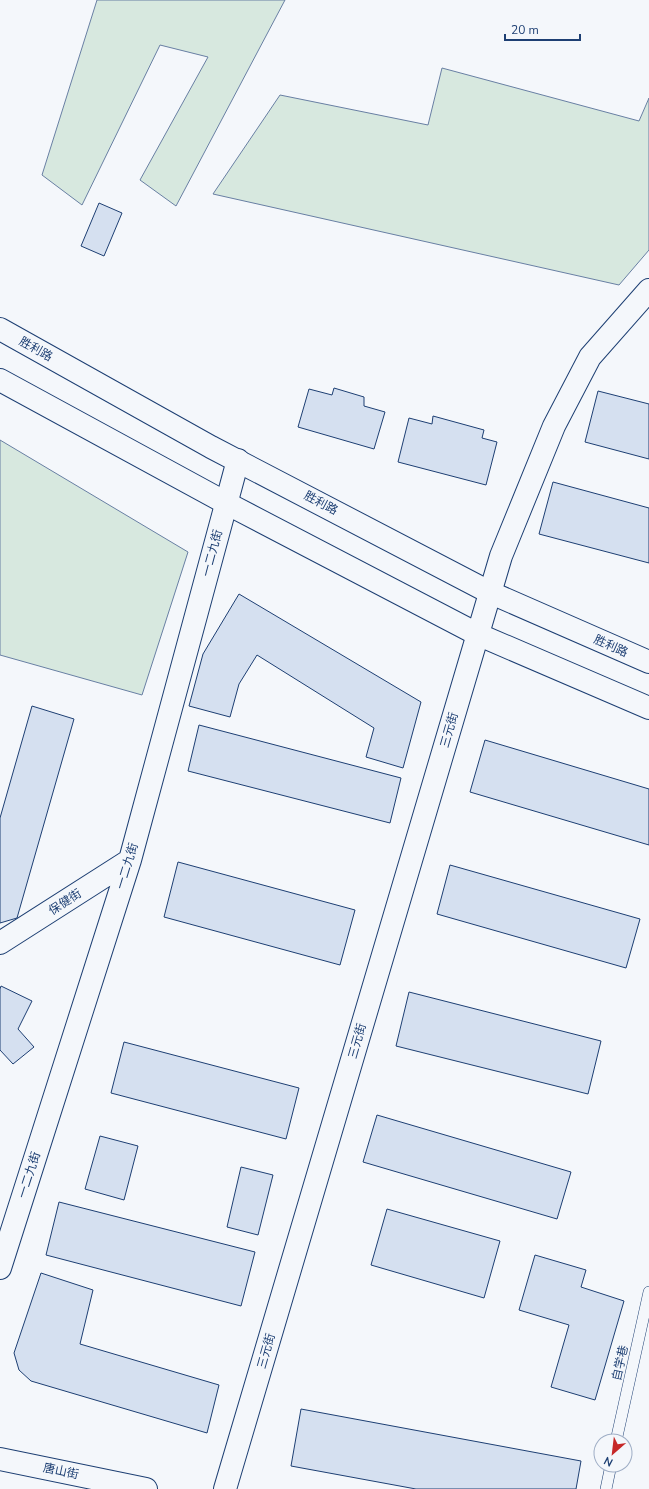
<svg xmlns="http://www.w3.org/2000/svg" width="649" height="1489" viewBox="0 0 649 1489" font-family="'Nunito Sans','Noto Sans SC',sans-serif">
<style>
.green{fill:#d7e8df;stroke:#687fa3}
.building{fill:#d5e0f0;stroke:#1d3f73}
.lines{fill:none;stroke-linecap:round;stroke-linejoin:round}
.service-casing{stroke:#1d3f73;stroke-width:12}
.minor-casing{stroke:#1d3f73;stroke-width:24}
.secondary-casing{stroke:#1d3f73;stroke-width:24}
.primary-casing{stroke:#1d3f73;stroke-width:24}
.service{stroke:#f4f7fb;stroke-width:11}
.minor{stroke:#f4f7fb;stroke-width:22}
.secondary{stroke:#f4f7fb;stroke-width:22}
.primary{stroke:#f4f7fb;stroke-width:22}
.labels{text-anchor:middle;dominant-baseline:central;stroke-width:3;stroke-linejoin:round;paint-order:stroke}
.street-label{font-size:12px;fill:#1d3f73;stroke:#f4f7fb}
</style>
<rect width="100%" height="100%" fill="#f4f7fb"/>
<path class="green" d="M97,0H285L176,206L140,180L208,57L160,45L82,205L42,175Z
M442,68L639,121L649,98V250L619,285L213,194L280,95L428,125Z
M0,440L188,552L142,695L0,655Z"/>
<path class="building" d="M99,203L122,213L104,256L81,246Z
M334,388L364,397V406L385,412L374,449L298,427L309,389L332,395Z
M598,391L649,404V459L585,442Z
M433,416L484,430L482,438L497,442L486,485L398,462L409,418L432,424Z
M553,482L649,508V563L539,534Z
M239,594L421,702L403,768L366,757L374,728L257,655L239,684L230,717L189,706L203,654Z
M32,706L74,719L17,918L0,923V818Z
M199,725L401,778L390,823L188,771Z
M485,740L649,789V845L470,792Z
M178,862L355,910L340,965L164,917Z
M450,865L640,919L626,968L437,914Z
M1,986L32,1001L18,1029L34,1047L13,1064L0,1050V989Z
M409,992L601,1041L588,1094L396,1046Z
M124,1042L299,1088L286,1139L111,1093Z
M377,1115L571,1172L557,1219L363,1162Z
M100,1136L138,1146L124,1200L85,1189Z
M241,1167L273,1175L258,1235L227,1227Z
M59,1202L255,1252L241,1306L46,1255Z
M387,1209L500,1241L484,1298L371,1265Z
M535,1255L586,1270L581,1287L624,1301L595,1400L551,1387L569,1325L519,1310Z
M41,1273L93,1290L80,1344L219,1385L207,1433L31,1381L19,1370L14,1353Z
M301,1409L581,1461L576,1489H416L291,1466Z"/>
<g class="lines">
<defs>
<path id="service" d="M616,1441L649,1292
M606,1489L611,1465"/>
<path id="minor" d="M0,943L130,860
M0,1268L130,860L238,460
M225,1489L501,556L554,426L590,357L649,290"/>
<path id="secondary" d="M0,1459L146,1489"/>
<path id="primary" d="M0,329L211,447L489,592L649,662
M0,380L226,503L477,634L649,708"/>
</defs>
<use href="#service" class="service-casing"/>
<use href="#minor" class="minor-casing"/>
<use href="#secondary" class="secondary-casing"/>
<use href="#primary" class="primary-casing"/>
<use href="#service" class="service"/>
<use href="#minor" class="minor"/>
<use href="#secondary" class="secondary"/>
<use href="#primary" class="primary"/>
</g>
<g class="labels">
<g class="street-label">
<text transform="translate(36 349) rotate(29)">胜利路</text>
<text transform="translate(321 503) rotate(28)">胜利路</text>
<text transform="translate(212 553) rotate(-75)">一二九街</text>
<text transform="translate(611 646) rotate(24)">胜利路</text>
<text transform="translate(449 730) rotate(-74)">三元街</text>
<text transform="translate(127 866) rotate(-73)">一二九街</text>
<text transform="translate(65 902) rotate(-33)">保健街</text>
<text transform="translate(357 1041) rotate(-74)">三元街</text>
<text transform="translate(29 1175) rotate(-72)">一二九街</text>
<text transform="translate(266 1351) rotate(-74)">三元街</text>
<text transform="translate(620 1363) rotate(-78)">自学巷</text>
<text transform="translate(61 1471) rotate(12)">唐山街</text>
</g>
</g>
<g transform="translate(613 1453) rotate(208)"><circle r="19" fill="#f4f7fb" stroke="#9eadc5"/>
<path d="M0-3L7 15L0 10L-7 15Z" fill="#c62828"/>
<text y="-6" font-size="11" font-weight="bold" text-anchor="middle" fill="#1d3f73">N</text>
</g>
<path d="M505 34v6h75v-6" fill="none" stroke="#1d3f73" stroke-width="2"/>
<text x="511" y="34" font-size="12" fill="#1d3f73" stroke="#f4f7fb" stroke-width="3" paint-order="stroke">20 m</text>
</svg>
